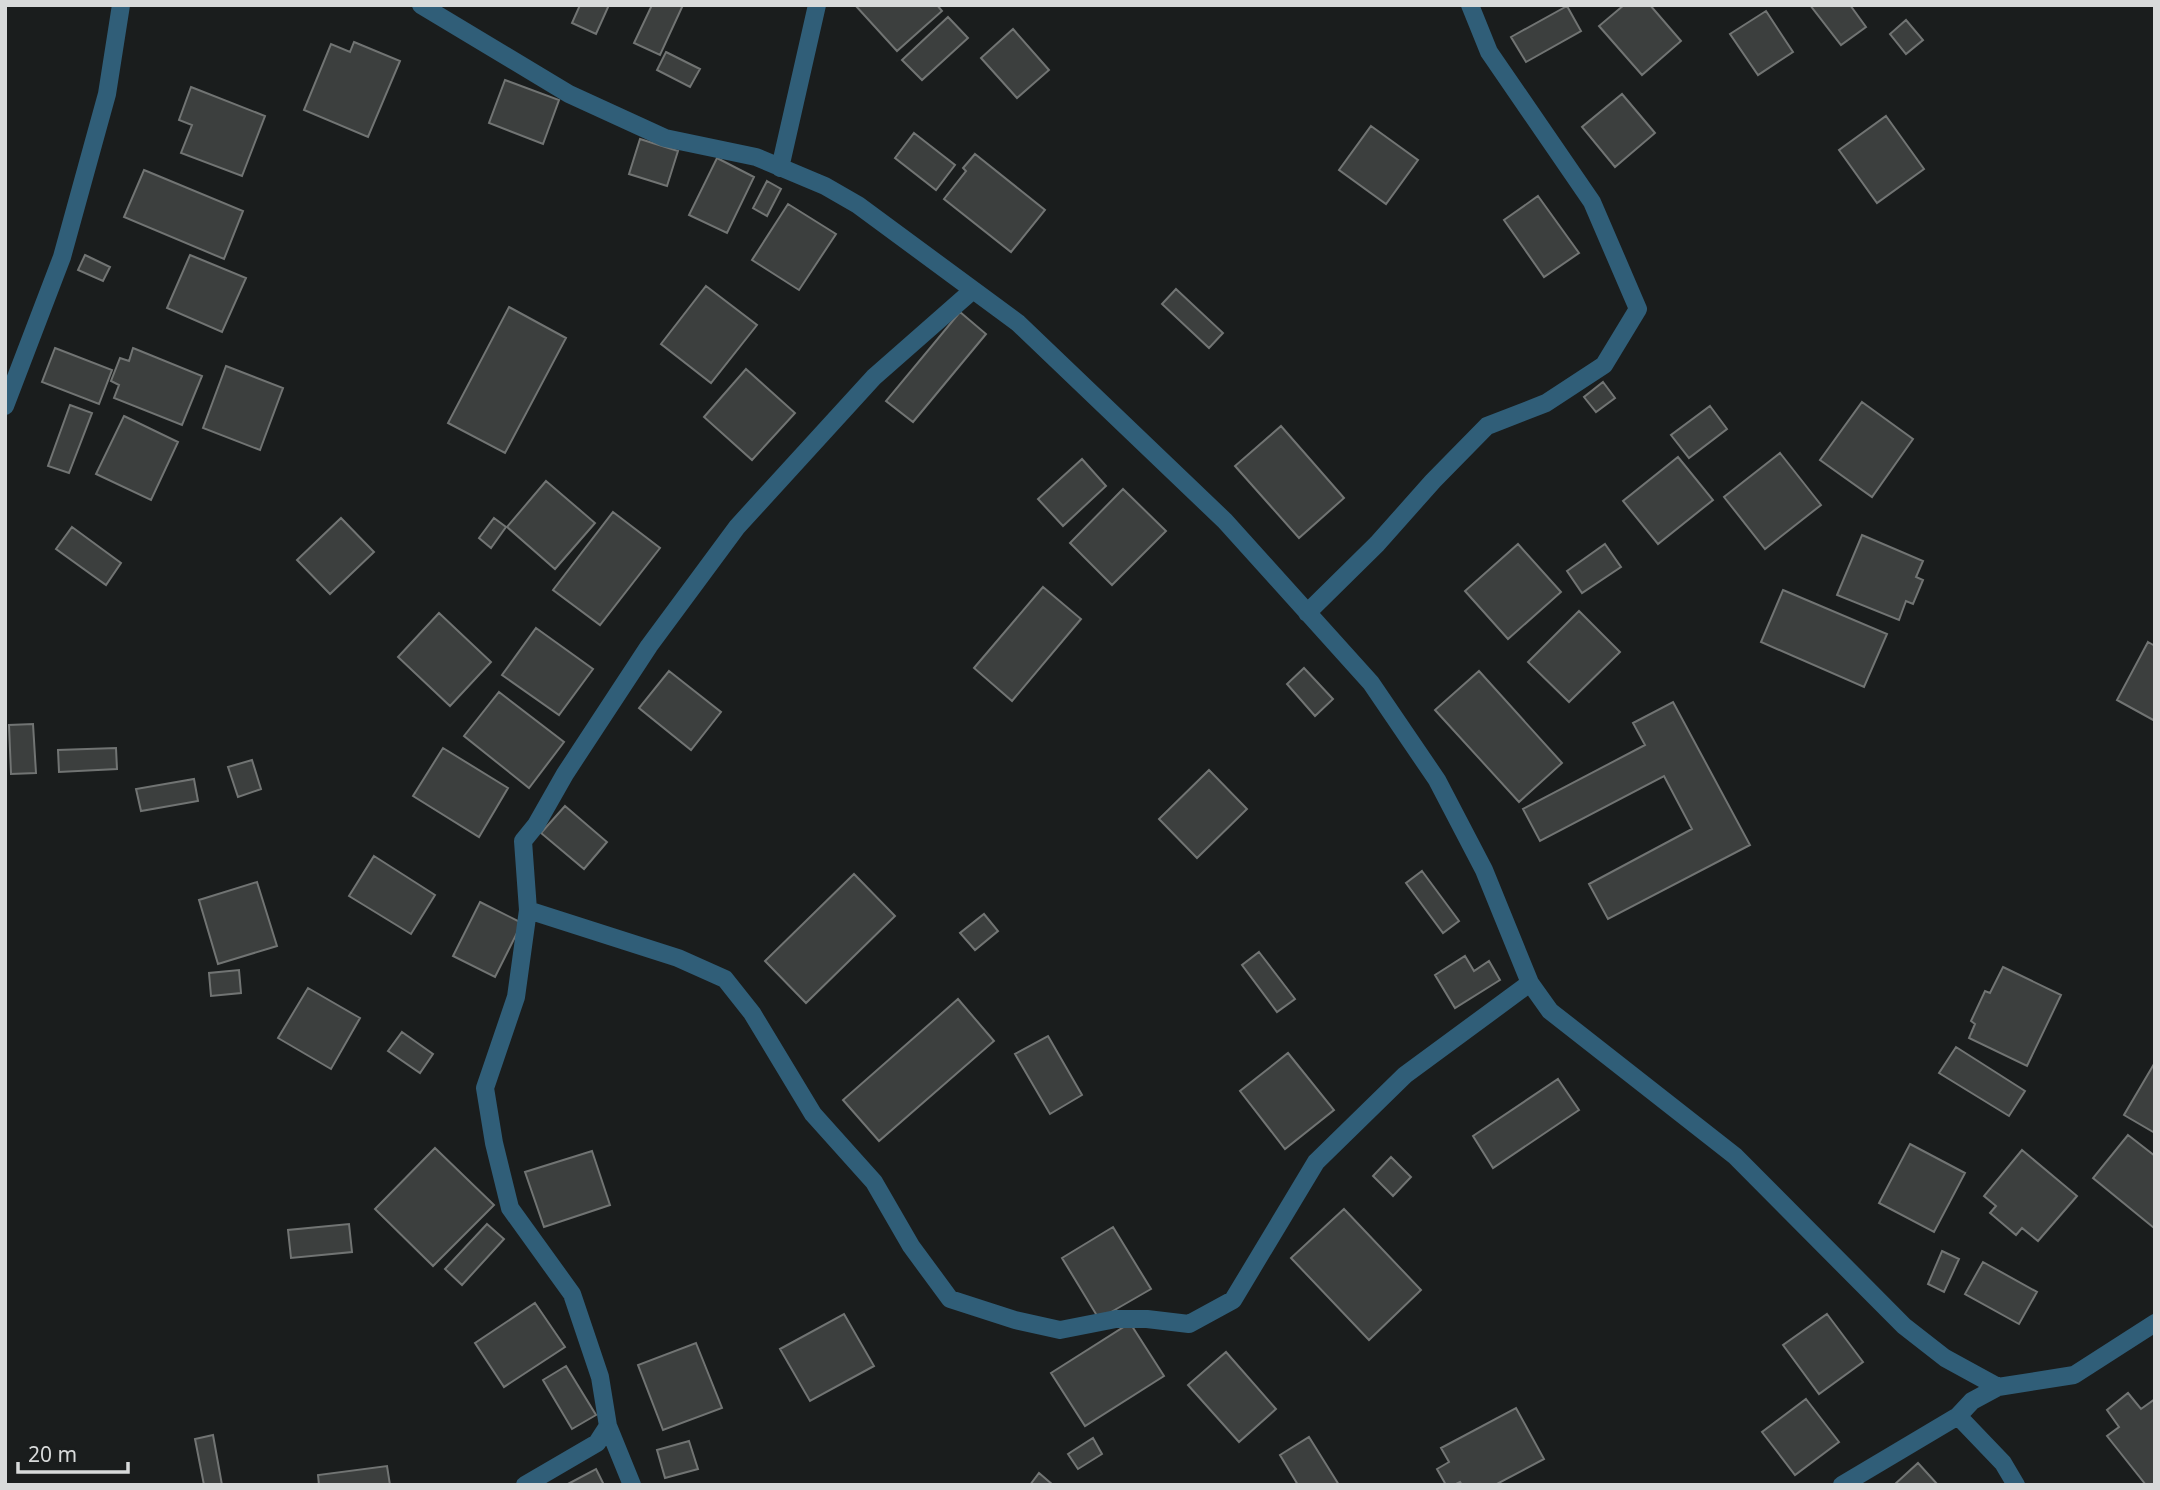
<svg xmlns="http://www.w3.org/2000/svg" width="2160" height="1490" viewBox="0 0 2160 1490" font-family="'Noto Sans',sans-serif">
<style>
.building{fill:#3c3f3e;stroke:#717473;stroke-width:2}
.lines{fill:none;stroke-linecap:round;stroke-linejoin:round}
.minor{stroke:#305e78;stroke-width:18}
</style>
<rect width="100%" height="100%" fill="#1a1d1d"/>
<path class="building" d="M580,5H609L596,34L572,23Z
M652,5H683L660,55L634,43Z
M855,5H937L942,11L897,51Z
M1624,5H1650L1681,41L1642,75L1599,26Z
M1810,5H1850L1866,27L1841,45Z
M1567,6L1581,31L1526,62L1511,37Z
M1766,11L1793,52L1758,75L1730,34Z
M948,17L968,38L922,80L902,60Z
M1906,20L1923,40L1906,54L1890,34Z
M1013,29L1049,70L1017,98L981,58Z
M354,42L400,61L368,137L304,110L331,44L350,52Z
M666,52L700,69L690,87L657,70Z
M505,80L559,100L543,144L489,123Z
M191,87L265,116L242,176L181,153L192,125L179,120Z
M1622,94L1655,133L1615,167L1582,127Z
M1886,116L1924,169L1877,203L1839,150Z
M1371,126L1418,160L1386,204L1339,170Z
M914,133L955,165L936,190L895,158Z
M640,139L678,151L667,186L629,174Z
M975,154L1045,210L1011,252L944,199L966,171L963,168Z
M717,158L754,177L727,233L689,215Z
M144,170L243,211L224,259L124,217Z
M767,181L781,189L767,216L753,208Z
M1538,196L1579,253L1544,277L1504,220Z
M788,204L836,234L799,290L752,260Z
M85,255L110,267L103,281L78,270Z
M190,255L246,278L222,332L167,308Z
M706,286L757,325L711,383L661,344Z
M1176,289L1223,333L1209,348L1162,304Z
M509,307L566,338L505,453L448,423Z
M960,312L986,334L913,422L886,401Z
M55,348L112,370L99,404L42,382Z
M133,348L202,376L182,425L114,398L119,385L111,381L120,358L129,361Z
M226,366L283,388L260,450L203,428Z
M746,369L795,413L752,460L704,417Z
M1603,382L1615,398L1596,412L1584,397Z
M1862,402L1913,439L1872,497L1820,460Z
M70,405L92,413L69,473L48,466Z
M1710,406L1727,429L1689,458L1671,435Z
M124,416L178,442L151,500L96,474Z
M1281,426L1344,498L1299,538L1235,466Z
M1780,453L1821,505L1765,549L1724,497Z
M1678,457L1713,500L1658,544L1623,501Z
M1082,459L1106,486L1063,526L1038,499Z
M546,481L595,523L555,569L507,527Z
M1123,489L1166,531L1112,585L1070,543Z
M613,512L660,548L600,625L553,590Z
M341,518L374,552L330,594L297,560Z
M494,518L506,527L491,548L479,538Z
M72,527L121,563L106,585L56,549Z
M1862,535L1923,561L1916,577L1923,580L1913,604L1906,601L1899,620L1837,595Z
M1518,544L1561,592L1508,639L1465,591Z
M1605,544L1621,567L1582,593L1567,571Z
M1043,587L1081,619L1012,701L974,668Z
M1783,590L1887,634L1864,687L1761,642Z
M1579,611L1620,652L1569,702L1528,662Z
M439,613L491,662L450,706L398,657Z
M536,628L593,669L559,715L502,675Z
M2148,642L2155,646V721L2117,700Z
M1304,668L1333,699L1315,716L1287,684Z
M669,671L721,712L691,750L639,708Z
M1479,671L1562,763L1519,802L1435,710Z
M499,692L564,742L529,788L464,736Z
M1673,702L1750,845L1608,919L1589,884L1692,829L1664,776L1540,841L1523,809L1645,745L1633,723Z
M33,724L36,773L11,774L9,725Z
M116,748L117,769L59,772L58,750Z
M443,748L508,788L479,837L413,796Z
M252,760L261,789L238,797L228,767Z
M1209,770L1247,809L1197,858L1159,819Z
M194,779L198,801L141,811L136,789Z
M565,806L607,842L584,869L541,833Z
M374,856L435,895L411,934L349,896Z
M1422,871L1459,921L1443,933L1406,883Z
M854,874L895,916L806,1003L765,961Z
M257,882L277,946L218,964L199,900Z
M480,902L522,923L495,977L453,956Z
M984,914L998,931L975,950L960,933Z
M1259,952L1295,999L1277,1012L1242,965Z
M1465,956L1474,971L1489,961L1500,980L1455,1008L1435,975Z
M2003,967L2061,995L2027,1066L1969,1038L1975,1024L1971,1021L1985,991L1990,993Z
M239,970L241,993L211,996L209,973Z
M308,988L360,1018L331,1069L278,1038Z
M958,999L994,1041L879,1141L843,1100Z
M402,1032L433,1054L420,1073L388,1051Z
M1048,1036L1082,1095L1050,1114L1015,1054Z
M1956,1047L2025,1091L2009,1116L1939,1073Z
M1288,1053L1334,1110L1285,1149L1240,1091Z
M2154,1064H2155V1133L2124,1115Z
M1558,1079L1579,1110L1493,1168L1473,1136Z
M2128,1135L2155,1156L2154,1228L2093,1178Z
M1910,1144L1965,1173L1934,1232L1879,1203Z
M435,1148L494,1205L433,1266L375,1209Z
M2022,1150L2077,1196L2038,1241L2022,1228L2016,1235L1990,1213L1996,1206L1984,1196Z
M592,1151L610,1205L544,1227L525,1172Z
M1391,1157L1411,1177L1393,1196L1373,1176Z
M1344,1209L1421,1290L1369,1340L1291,1258Z
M349,1224L352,1252L291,1258L288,1230Z
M487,1224L504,1239L462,1285L445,1269Z
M1113,1227L1151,1289L1099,1319L1062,1258Z
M1942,1251L1959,1259L1944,1292L1928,1284Z
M1983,1262L2037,1292L2019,1324L1965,1294Z
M535,1303L565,1347L504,1387L475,1343Z
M844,1314L874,1366L810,1401L780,1349Z
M1827,1314L1863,1362L1819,1394L1783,1345Z
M1130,1323L1164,1376L1085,1426L1051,1373Z
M696,1343L722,1408L663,1430L638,1365Z
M1226,1352L1276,1409L1239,1442L1188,1385Z
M566,1366L596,1415L572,1429L543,1380Z
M2128,1393L2141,1409L2155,1399V1485H2146L2107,1436L2119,1427L2107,1410Z
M1806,1399L1839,1442L1795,1475L1762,1432Z
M1516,1408L1544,1459L1495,1485H1462L1460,1482L1454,1485H1446L1437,1469L1449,1462L1441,1448Z
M213,1435L222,1485H204L195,1439Z
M1309,1437L1339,1485H1298L1280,1455Z
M1093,1438L1102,1454L1078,1469L1068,1454Z
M689,1441L698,1469L665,1478L657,1450Z
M1918,1463L1938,1485H1894Z
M387,1466L390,1485H319L318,1475Z
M596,1469L604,1485H566Z
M1039,1473L1053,1485H1030Z"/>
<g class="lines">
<path class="minor" d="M421,5L569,94L665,138L756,157L825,186L858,205L1018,323L1225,521L1371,683L1437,780L1484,870L1530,983L1550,1011L1735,1156L1904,1326L1945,1358L1998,1387L2074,1375L2155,1323
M780,168L817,5
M5,406L62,257L107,94L121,5
M1307,613L1377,544L1433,481L1487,426L1546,403L1604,365L1638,309L1592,202L1489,52L1470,5
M528,910L678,958L725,979L752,1013L813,1114L874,1182L911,1246L950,1299L1015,1320L1060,1330L1116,1319H1147L1189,1324L1233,1300L1316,1162L1405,1075L1530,983
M1958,1416L2003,1463L2016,1485
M608,1426L632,1485
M525,1485L597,1443L608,1426L600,1377L572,1294L510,1208L494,1143L485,1088L516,997L528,910L523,841L536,825L565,774L649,646L737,527L874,377L973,290
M1842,1485L1958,1416L1972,1401L1998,1387"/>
</g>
<rect width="2160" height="1490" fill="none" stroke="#d8dada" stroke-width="14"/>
<path d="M18 1462v10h110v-10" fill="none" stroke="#d8dada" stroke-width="3.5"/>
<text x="28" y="1462" font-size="21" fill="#d8dada" stroke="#1a1d1d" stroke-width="5" paint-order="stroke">20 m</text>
</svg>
